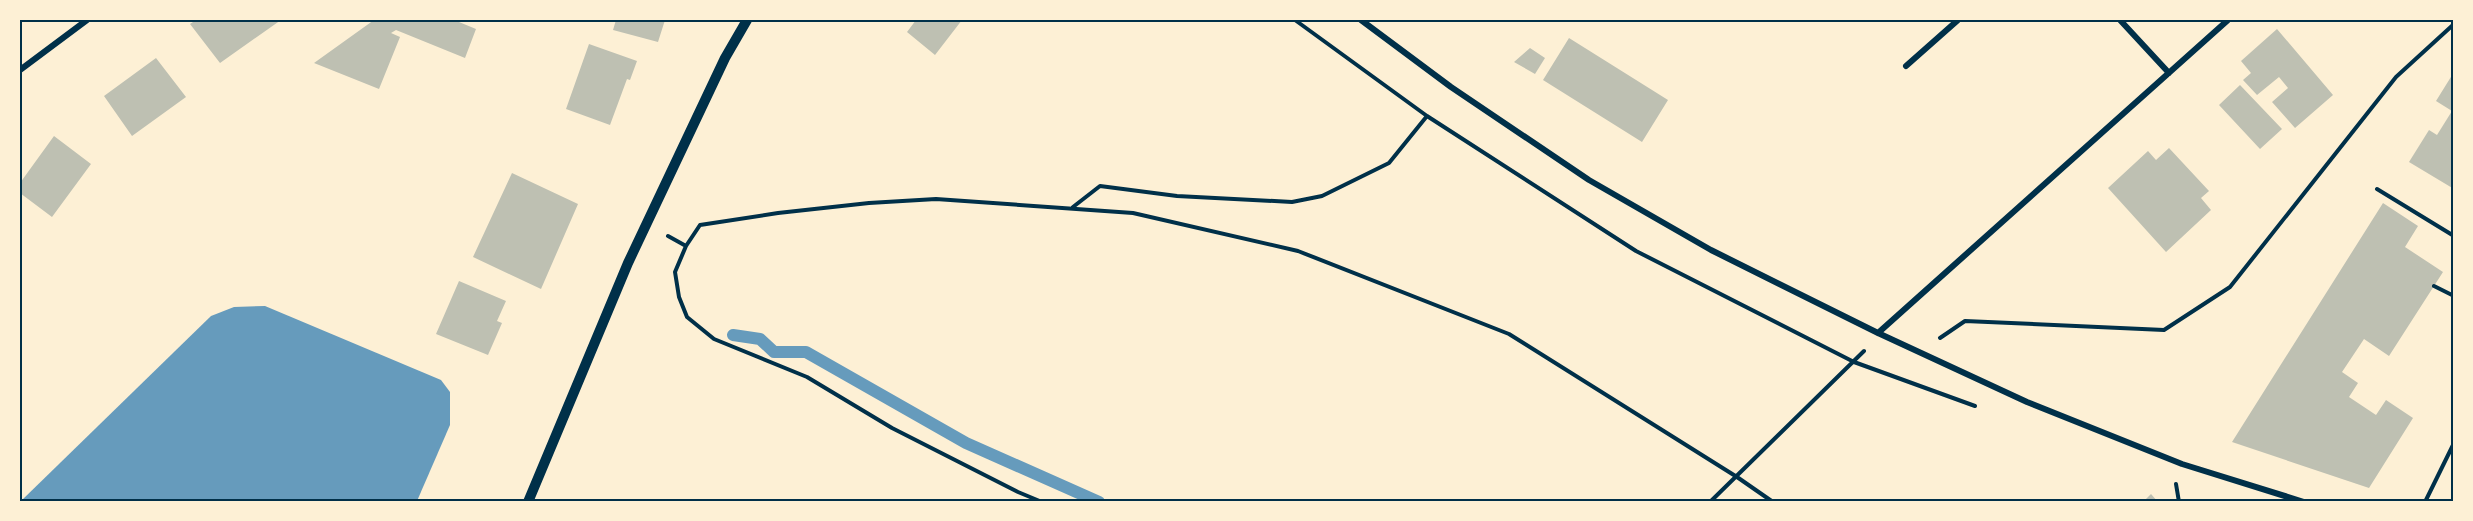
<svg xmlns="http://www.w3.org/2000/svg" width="2473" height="521" viewBox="0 0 2473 521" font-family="Barlow,sans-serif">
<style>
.water{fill:#669bbc}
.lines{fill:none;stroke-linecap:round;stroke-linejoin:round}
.stream{stroke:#669bbc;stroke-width:12}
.building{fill:#bec0b2}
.path{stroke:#003049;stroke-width:4}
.minor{stroke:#003049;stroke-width:6}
.tertiary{stroke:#003049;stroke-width:10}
.neatline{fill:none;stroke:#003049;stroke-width:2}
</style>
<rect width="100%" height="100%" fill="#fdf0d5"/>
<path class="water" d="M265,306L441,380L450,392V425L417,501H21L211,316L234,307Z"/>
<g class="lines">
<path class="stream" d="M733,335L760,339L774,352H806L966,443L1099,502"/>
</g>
<path class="building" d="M196,20H281L220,63L190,24Z
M374,20H460L459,22L476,29L465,58L396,30L391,33L400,37L379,89L314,63Z
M616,20H665L658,42L613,30Z
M916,20H962L935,55L907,32Z
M2277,29L2333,95L2295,128L2272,102L2288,88L2279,77L2257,95L2243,80L2251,73L2241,61Z
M1569,38L1668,100L1642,142L1543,80Z
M589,44L637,61L630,80L627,79L610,125L566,109Z
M1530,48L1545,58L1535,74L1514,62Z
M156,58L186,97L132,136L104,96Z
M2454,72V189L2409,162L2429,130L2437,135L2452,111L2436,101Z
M2240,85L2282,129L2260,149L2219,105Z
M54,136L91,164L52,217L20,193V183Z
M2169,148L2209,191L2201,198L2211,210L2166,252L2108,188L2148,151L2156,160Z
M512,173L578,204L541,289L473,257Z
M2383,203L2418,226L2405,247L2443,272L2389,356L2364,339L2342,372L2358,383L2349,397L2376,415L2386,400L2413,418L2369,488L2232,442Z
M459,281L506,301L497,321L502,323L488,355L436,334Z
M2151,494L2158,502H2143Z"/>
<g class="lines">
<path class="path" d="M1295,20L1427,116L1636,251L1854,362L1975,406
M2377,189L2454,236
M1073,207L1100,186L1177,196L1292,202L1322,196L1389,163L1427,116
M668,236L686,246
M2434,286L2454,296
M1940,338L1965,321L2164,330L2230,287L2396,77L2454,24
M2176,484L2179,502
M1042,502L1018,492L892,428L807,377L714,339L687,317L679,297L675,272L686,246L700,225L778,213L869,203L936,199L1133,213L1298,251L1509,334L1737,477L1773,502
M1710,502L1864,351
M2425,502L2454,443"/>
<path class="minor" d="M1361,20L1451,87L1589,180L1711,250L1878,333L2027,402L2182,464L2304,502
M2120,20L2169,73
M1906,66L1958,20
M20,70L87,20
M1878,333L2228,20"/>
<path class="tertiary" d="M528,502L628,263L725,58L747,20"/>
</g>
<rect width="2473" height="521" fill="none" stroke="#fdf0d5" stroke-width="42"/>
<rect x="21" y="21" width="2431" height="479" class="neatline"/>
</svg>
